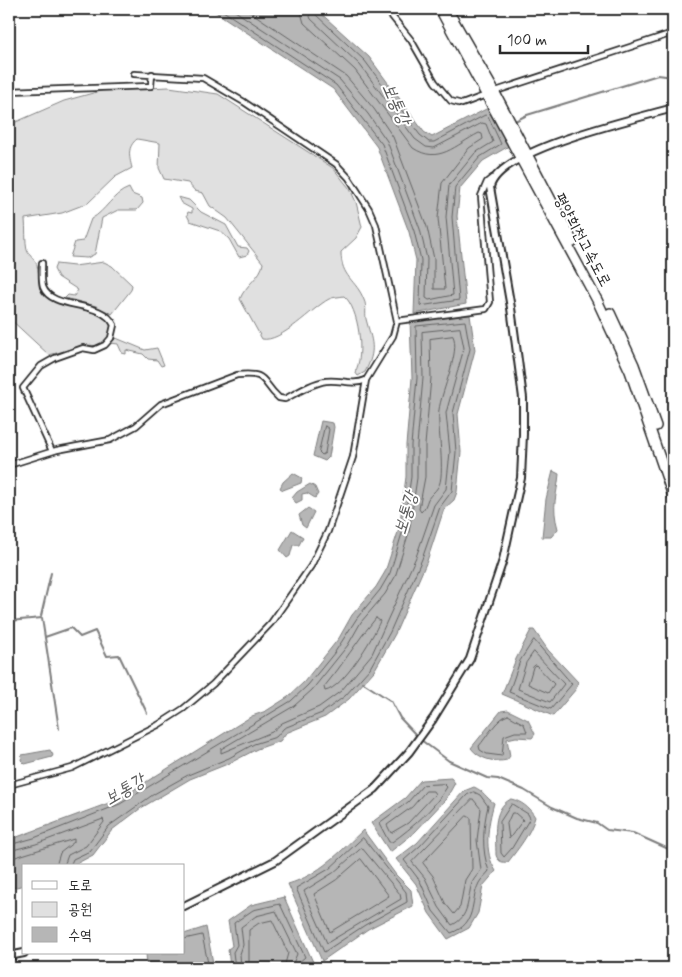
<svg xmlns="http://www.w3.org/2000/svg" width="682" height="977" viewBox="0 0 682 977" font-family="Mynerve,'Poor Story',sans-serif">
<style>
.green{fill:#e0e0e0;stroke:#868686}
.water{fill:#b6b6b6;stroke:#7e7e7e}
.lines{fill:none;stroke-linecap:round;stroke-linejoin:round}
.shore{stroke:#636363;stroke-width:1}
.stream{stroke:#7e7e7e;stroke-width:2}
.street-casing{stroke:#2b2b2b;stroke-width:8}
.secondary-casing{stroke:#2b2b2b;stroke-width:10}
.highway-casing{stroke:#2b2b2b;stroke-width:12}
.street{stroke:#fff;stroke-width:4.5}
.secondary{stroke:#fff;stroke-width:6}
.highway{stroke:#fff;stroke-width:9}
.labels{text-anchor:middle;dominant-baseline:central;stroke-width:4;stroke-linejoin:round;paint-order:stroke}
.street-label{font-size:16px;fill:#2b2b2b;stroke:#fff}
.water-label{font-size:18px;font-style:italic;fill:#5c5c5c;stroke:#fff}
</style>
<rect width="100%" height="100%" fill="#fff"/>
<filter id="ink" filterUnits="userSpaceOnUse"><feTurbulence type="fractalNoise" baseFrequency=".02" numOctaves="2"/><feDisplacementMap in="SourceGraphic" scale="10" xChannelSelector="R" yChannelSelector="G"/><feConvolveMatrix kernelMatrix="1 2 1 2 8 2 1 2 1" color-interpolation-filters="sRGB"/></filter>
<g filter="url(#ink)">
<path class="green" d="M169,87L218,94L333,168L350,189L356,202L362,227L356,238L341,252C341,278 356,279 364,300C367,306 365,313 366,319C372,342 377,349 365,372L358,376L355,372C365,356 359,308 344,296C339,297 333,297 329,299C312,308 281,343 262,339L240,299C245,285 262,276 263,263L227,218L210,206L203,193L195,191L188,183L164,179L159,168L160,143L137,139C127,147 129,156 132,168L115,177L88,203L62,213L25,219C26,228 25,241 27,250C29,256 36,260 37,266C40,275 38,285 44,292C58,309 140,311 100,346L87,345L49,355L9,318V125L64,101L104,90Z
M129,188L132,194L142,198L143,203L137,210H118L102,218L95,254L87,258L70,257L75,242L83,241L91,219C106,211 112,194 129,188Z
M178,197L189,200L201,212L226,225L238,247L247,248L249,251L247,255L239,257L229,239L220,231L190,221L187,215L188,212L192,213V209L181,203Z
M104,262L112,266L132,285L131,290L112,314L96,306L65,298L68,295L74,296L78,290L58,277L54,269L56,264L74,266Z
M116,338L145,350L157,348L164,365L161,366L157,360L148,359L143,354L126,350V354L122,353L118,344L111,343Z"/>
<path class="water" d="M211,9H316L369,57L424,132L432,137L490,107L509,146L483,161L460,188L457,216L466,304L414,314L416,260L409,232L377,147L333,89Z
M470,315L475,350L458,414L461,452L457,492L454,500L444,509L427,561L395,634L374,671L349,699L325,717L286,733L280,741L257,749L230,763L190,779L141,808L112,830L93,855L72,866H24V885L9,889V840L117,800L252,716L266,711L288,697L304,682L339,638L352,615L376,587L385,572L399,529L406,477V445L412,378L410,320Z
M321,421L333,423L334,427L329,457L325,461L313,456Z
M553,471L559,474C557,497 551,504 558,529L551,537H542L546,499Z
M293,473L302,478L301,483L283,490L280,488L283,482Z
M310,484L315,487L318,494L315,498L307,493L302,494V500L296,503L292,498L297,492Z
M308,508L314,512L306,528L302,525L299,515Z
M292,530L303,537L299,545H293L290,556L287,558L280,550Z
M531,630H534L548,650L578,682L576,689L553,716L502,694L516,659Z
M508,710L528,720L535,734L532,738L516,737L507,739L510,756L507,760C495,763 479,759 471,748L501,711Z
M50,750L53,755L52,757L25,764L21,760L22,755Z
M451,778L455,783L446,799L415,832L390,852L371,823L405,798L421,780Z
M474,787C484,791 486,798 494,803C488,824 483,852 496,871L483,886L478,913L469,928L448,939L429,913L416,884L396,859L417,843L464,791Z
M511,799C521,801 530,808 535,817C531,833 518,849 508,862C501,863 498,861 496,855C496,836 491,809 511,799Z
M363,830L396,875L411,890L413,906L368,929L322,961L288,884C319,875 341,851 363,830Z
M284,897L313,962L296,968H230L228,949L232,946L228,921L251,905Z
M206,927L214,968H147L146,953H184V934Z"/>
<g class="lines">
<path class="shore" d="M220,9L336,85L382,144L414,231L421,260L420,306L459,300L452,217L455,187L480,157L501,144L488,116L485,115L434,142H429L420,135L365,61L315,14L313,9
M232,9L340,80L368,114L387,141L420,229L427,259L426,298L429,300L453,295L446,217L449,185L475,153L493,142L486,124L482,123L434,148L426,147L415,139L360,65L311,19L307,9
M246,9L346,76L374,109L393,137L427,227L434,259V289H445L438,218L442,183L469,148L483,139L482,134L479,133C455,145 439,165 413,148L355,70L304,23L300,9
M460,328L464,348L446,413L450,452L446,489L434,505L416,557L372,654L341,691L319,707L282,723L272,732L221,753V749L294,706L312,690L348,645L361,622L385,594L395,577L409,532L417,478V445L423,378L422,332Z
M453,336C461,351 441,392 439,410C437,426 446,476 438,487C435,492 431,494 428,499C426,504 425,509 421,512L419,509L425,477V445L431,378L430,339Z
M325,426L329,429L325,453L322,455L319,452Z
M376,618L380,621C373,638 343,688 325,691L324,687C343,665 357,640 376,618Z
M534,640L572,684L551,709L509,692L520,661Z
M534,652L564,684L550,702L518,689L526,663Z
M536,665L554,684L548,693L528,684L533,667Z
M508,715L524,724L527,732H515L504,736L502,756L487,754L480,750L479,746C486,738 497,718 508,715Z
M444,784L447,787C434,809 413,827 392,842H389L379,823L408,802L423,785Z
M426,791H433L435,794L408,823L391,833L387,825L412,807Z
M474,792L480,795L488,806C483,827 481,850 489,871C486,875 481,879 479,883C469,903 478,923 451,933L433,911L420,881L404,860L420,846L467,795Z
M473,799L481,809L477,840L481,870C478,875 474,878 472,883C467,899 470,917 452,925L439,907L425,878L412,862Z
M512,804L528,814L530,818L512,848L504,857L501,853L500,822Z
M512,813H515L523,820L509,839L507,824Z
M467,816L471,818L472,869L465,880L460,907L454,914L445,903L433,876L423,863Z
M363,838L406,892L407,902L365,925L324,952L296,888L329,869Z
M9,845L34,838L120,804L291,701L308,685L335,652L357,618L380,590L390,573L403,530L411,477V445L417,378L416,326L465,321L470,349L453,413L456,452L452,491L440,507L422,559L390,632L370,668L345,696L322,713L284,728L276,737L254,744L229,758L188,775L154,794L109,826L90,851L73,859L70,866
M362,848L400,894L401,899L327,943L304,891L333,873Z
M9,851L36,844L103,819L104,822L86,846L68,855L64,866
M9,859L74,839V842L60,853L56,866
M361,859L389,896L330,932L314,894L336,880Z
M184,939L202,935L209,968
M235,968L233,952L237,945L234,923L253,910L280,904L305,957L298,963L297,968
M241,968L240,954L243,945L241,927L256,916L276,911L297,954L291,968
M249,968V930L259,923L272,920L288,953L284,968"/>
<path class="stream" d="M513,122L527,115L658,75L673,77
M41,616L51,573
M9,621L42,618L59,729
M45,637L71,628L80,637L95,631L107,656L119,655L147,713
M362,682L391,701L400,718L417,736
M421,740L449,761L487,778L498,779L524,790L552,807L577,818L597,823L607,830L633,833L673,851"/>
<defs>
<path id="street" d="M386,9L411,40L435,82L451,101L462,104L486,95
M134,74L203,78L244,102L336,164L349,178L369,209L376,225L397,321L486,309L490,302L481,196L487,182L492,178
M9,91L151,86L152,74
M493,92L673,33
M42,263C42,270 41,280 43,287C52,311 102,299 114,325L111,338L105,345L94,350L83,348L55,358L41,366L23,388L52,451
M9,465L57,450L110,440L136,426L161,404L237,375C269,372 260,381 279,398L285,399C298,392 312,383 326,381C340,379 352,386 366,380
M9,785L72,768L158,725L183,709L213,684L271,623L311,566L328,531L353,457L366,380L393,336L397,321"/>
<path id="secondary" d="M184,906L275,861L375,789L409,752L433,719L470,659L503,560L521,478L523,434V398L511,308L490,187C500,148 636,119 673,108
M9,956L24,953"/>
<path id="highway" d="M440,9L597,300L630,371L673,496
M447,9L494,91L573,242
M610,313L634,365L656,426"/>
</defs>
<use href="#street" class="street-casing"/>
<use href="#secondary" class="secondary-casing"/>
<use href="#highway" class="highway-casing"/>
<use href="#street" class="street"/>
<use href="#secondary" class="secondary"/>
<use href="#highway" class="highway"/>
</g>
</g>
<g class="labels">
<g class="street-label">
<text transform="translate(582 240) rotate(62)">평양희천고속도로</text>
</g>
<g class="water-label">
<text transform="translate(396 104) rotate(66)">보통강</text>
<text transform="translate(406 513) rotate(-73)">보통강</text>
<text transform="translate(125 790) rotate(-30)">보통강</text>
</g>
</g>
<rect width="682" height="977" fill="none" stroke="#fff" stroke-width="30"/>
<rect x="15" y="15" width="652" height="947" fill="none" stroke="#2b2b2b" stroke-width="2" filter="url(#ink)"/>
<rect x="22" y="864" width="162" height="90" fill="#ffffff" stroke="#aaaaaa"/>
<rect x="32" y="881" width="25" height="8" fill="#ffffff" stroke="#aaaaaa"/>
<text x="68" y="890" font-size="15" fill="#2b2b2b">도로</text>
<rect x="32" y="902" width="25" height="15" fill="#e0e0e0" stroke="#aaaaaa"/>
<text x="68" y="914" font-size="15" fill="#2b2b2b">공원</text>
<rect x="32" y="927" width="25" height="15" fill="#b6b6b6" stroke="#aaaaaa"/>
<text x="68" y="940" font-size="15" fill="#2b2b2b">수역</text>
<path d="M500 45v8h88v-8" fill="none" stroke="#2b2b2b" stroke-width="2.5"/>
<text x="507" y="45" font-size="15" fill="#2b2b2b" stroke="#ffffff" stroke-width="4" paint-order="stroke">100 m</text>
</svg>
